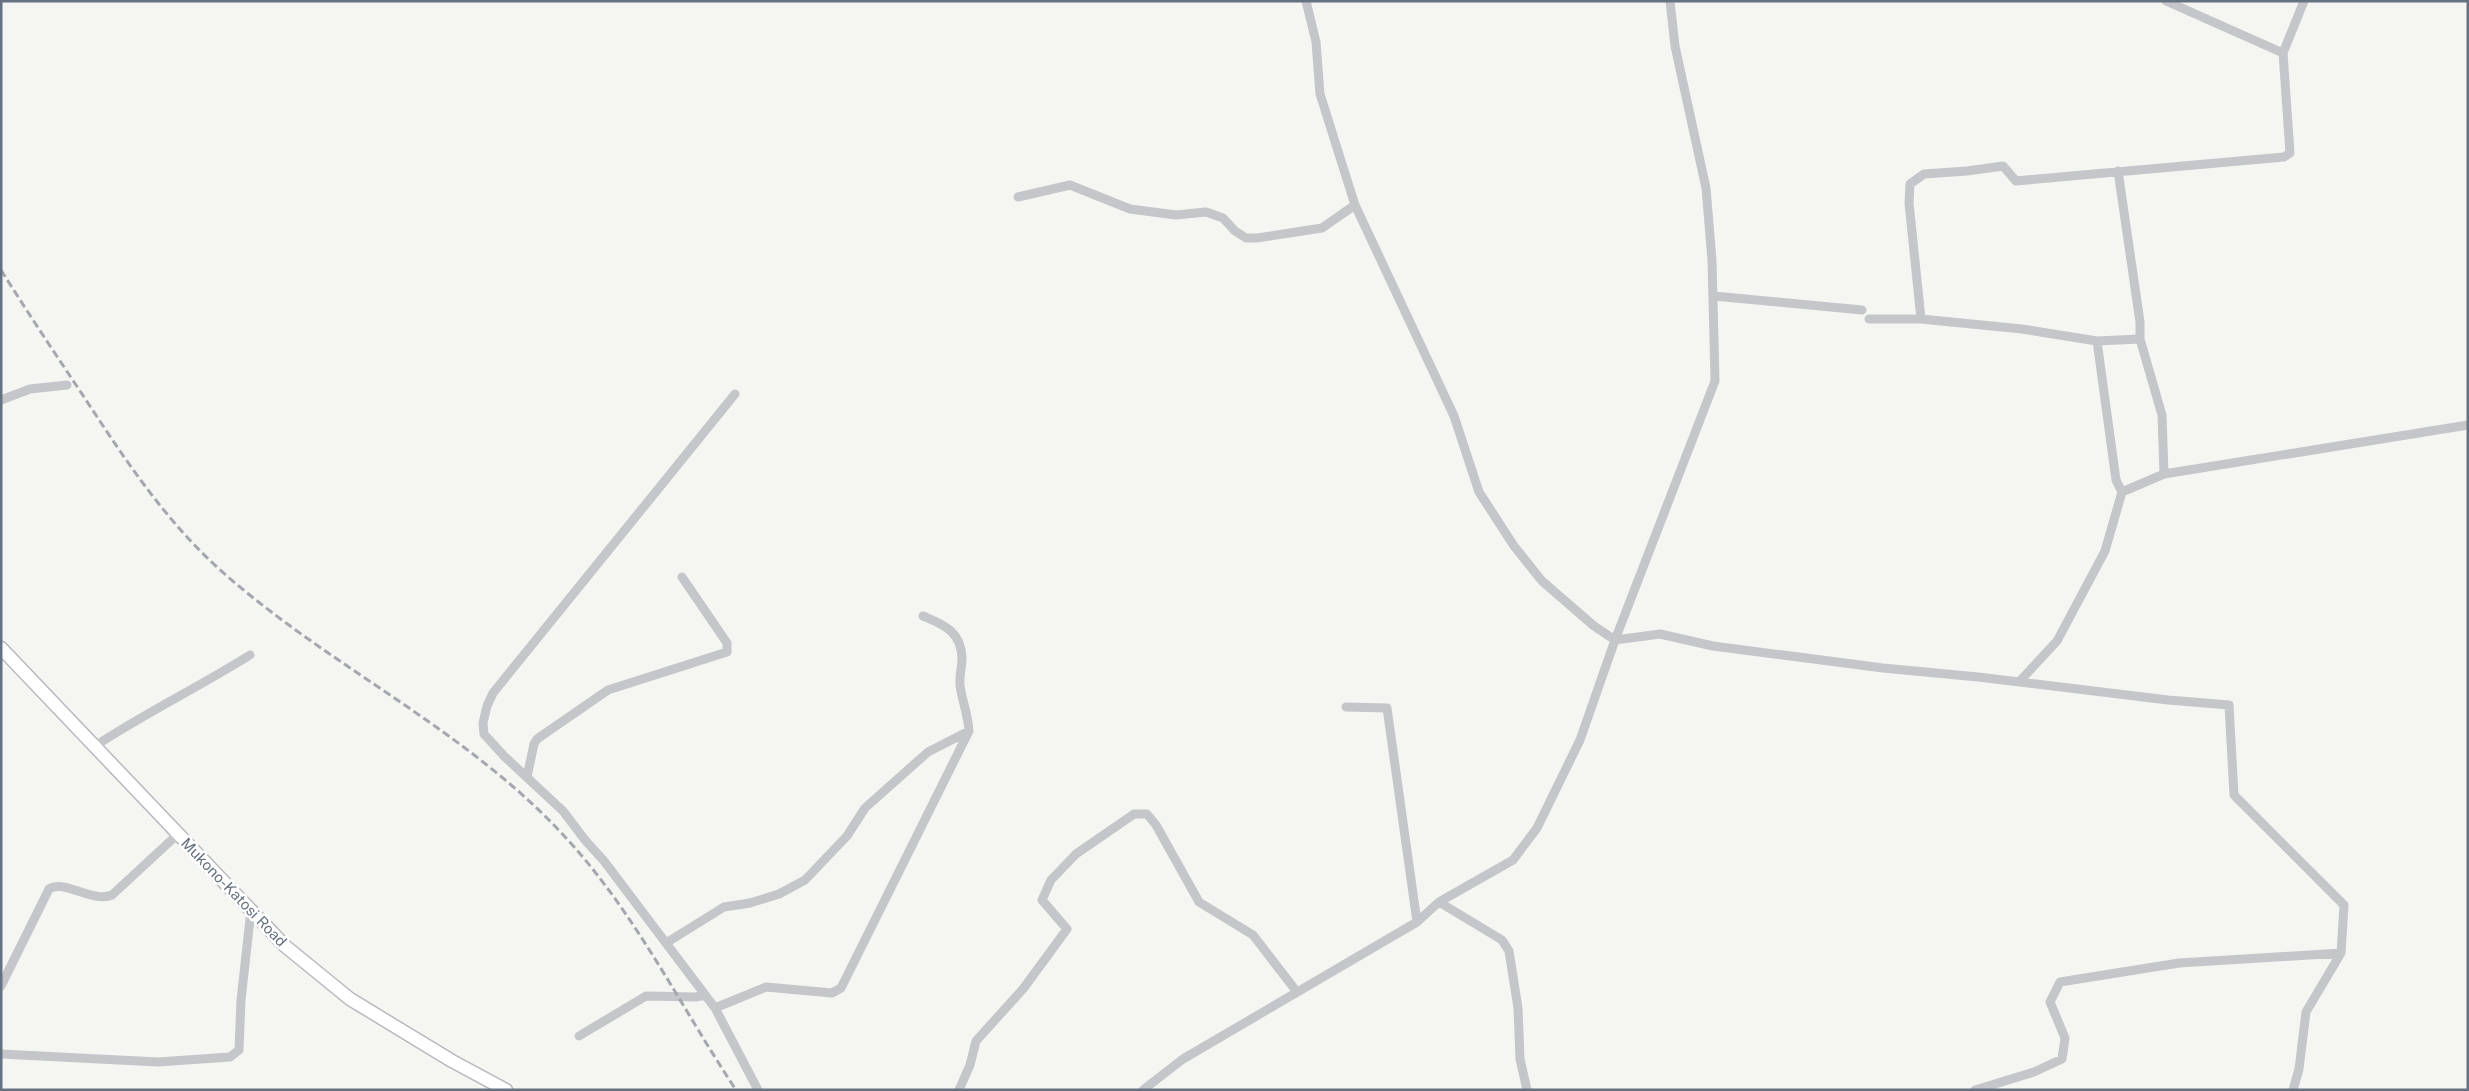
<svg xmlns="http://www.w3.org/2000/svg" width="2469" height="1091" viewBox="0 0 2469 1091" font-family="'Public Sans',sans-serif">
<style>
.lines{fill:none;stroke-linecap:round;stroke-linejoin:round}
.secondary-casing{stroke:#b6b9be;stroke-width:15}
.minor{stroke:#c4c6ca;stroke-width:9}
.secondary{stroke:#fff;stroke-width:12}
.rail{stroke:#a4a8ae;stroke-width:3;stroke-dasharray:8 4;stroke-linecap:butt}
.labels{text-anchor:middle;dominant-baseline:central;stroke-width:5;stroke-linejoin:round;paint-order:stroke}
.street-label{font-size:15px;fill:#667281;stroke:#fff}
</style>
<rect width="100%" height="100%" fill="#f5f5f2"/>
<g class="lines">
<defs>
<path id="secondary" d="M1,648L285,946L350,999L452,1061L506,1090"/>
</defs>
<use href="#secondary" class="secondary-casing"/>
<path class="minor" d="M1306,1L1316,42L1320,94L1355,205L1454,416L1479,492L1514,546L1542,581L1594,626L1615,640L1660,634L1713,646L1883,668L1978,677L2168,700L2229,705L2234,795L2344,905L2341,953L2306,1012L2299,1069L2293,1090
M2166,1L2283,53
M2118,171L2140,322V339L2162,415L2164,474
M1018,197L1070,185L1130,209L1176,215L1206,212L1223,218L1235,231L1246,238H1257L1322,228L1355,205
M1714,296L1862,310
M1869,319H1921L2022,329L2097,341L2140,339
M1921,319L1909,203L1910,184L1924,174L1967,171L2003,166L2016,181L2284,157L2290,153L2283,53L2304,1
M735,394L493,693L487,706L483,723L484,734L504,756L563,811L585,840L604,861L715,1008L758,1090
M1,400L30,389L67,385
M2122,492L2164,474L2468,425
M2019,682L2057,641L2105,551L2122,492L2116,480L2097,341
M1346,707L1387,708L1417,922
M95,746C145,713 199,687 250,655
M527,777L534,744L537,739L608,690L727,652V643L682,577
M1439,902L1502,940L1509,951L1518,1008L1520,1059L1527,1090
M666,943L724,907L750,903L779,894L805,880L847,836L865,808L928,752L969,731
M1,986L49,889C65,879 91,903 112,895L178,834
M715,1008L766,987L832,993L841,988L969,731C968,714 962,701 960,685C959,676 962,667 962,658C961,631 944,625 923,616
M579,1036L646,996L696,997L705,995
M1,1054L158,1062L230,1057L239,1050L241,1000L251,910
M959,1090L970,1065L976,1041L1023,989L1067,929L1042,900L1051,880L1076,854L1134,814H1147L1156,825L1199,902L1253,935L1297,992
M1143,1090L1183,1059L1417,922L1439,902L1513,860L1537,828L1580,740L1615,640L1715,381L1712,260L1706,188L1675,46L1670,1
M1975,1090L2034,1072L2062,1059L2065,1038L2050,1002L2060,982L2179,963L2341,953"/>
<use href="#secondary" class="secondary"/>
<path class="rail" d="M1,270C28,313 56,355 84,397C126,461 168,525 227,576C335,670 470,732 567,839C635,913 681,1007 736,1090"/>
</g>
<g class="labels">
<g class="street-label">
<text transform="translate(234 892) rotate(46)">Mukono-Katosi Road</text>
</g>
</g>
<rect width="2469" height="1091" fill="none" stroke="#667281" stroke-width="5"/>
</svg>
